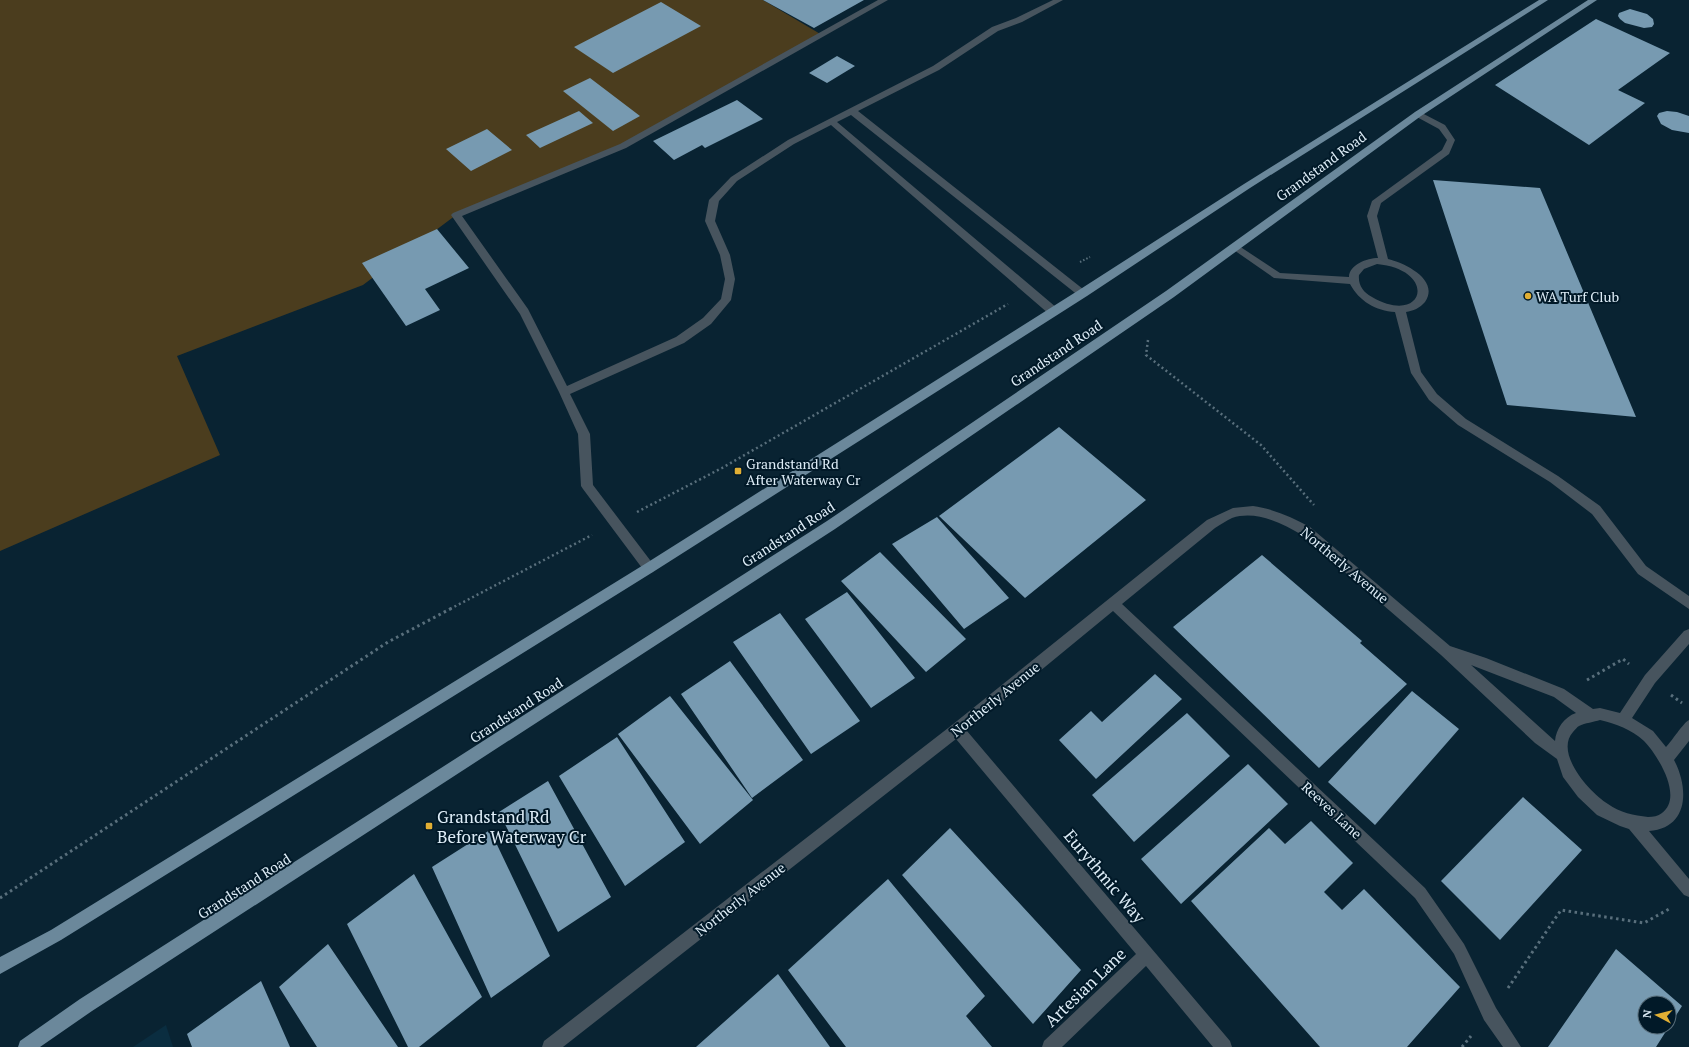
<svg xmlns="http://www.w3.org/2000/svg" width="1689" height="1047" viewBox="0 0 1689 1047" font-family="'PT Serif',serif">
<style>
.built{fill:#0a2d40}
.green{fill:#4b3d1e}
.building{fill:#779ab1;fill-rule:evenodd}
.lines{fill:none;stroke-linecap:round;stroke-linejoin:round}
.path-far2{stroke:#596f7c;stroke-width:2;stroke-dasharray:1.5 2;stroke-linecap:butt}
.path-far1{stroke:#596f7c;stroke-width:2.5;stroke-dasharray:2 3;stroke-linecap:butt}
.path{stroke:#596f7c;stroke-width:3;stroke-dasharray:2.5 3.5;stroke-linecap:butt}
.minor{fill:#47545e;fill-rule:evenodd}
.major{fill:#6b889b;fill-rule:evenodd}
.poi-dot{fill:#e1af34;stroke:#011928;stroke-width:1.5}
.labels{text-anchor:middle;dominant-baseline:central;stroke-width:4;stroke-linejoin:round;paint-order:stroke}
.street-label{font-size:14px;fill:#deedf7;stroke:#011928}
.poi-label{font-size:14px;fill:#deedf7;stroke:#011928;text-anchor:start}
.near-poi-label{font-size:17px;fill:#deedf7;stroke:#011928;text-anchor:start}
.near-street-label{font-size:17px;fill:#deedf7;stroke:#011928}
</style>
<rect width="100%" height="100%" fill="#092332"/>
<path class="built" d="M166,1025L173,1047H133Z"/>
<path class="green" d="M0,0H763L822,35L623,146L456,215L363,285L177,356L220,455L0,551Z"/>
<path class="building" d="M763,0H864L814,28Z
M661,2L701,26L613,73L574,47Z
M1630,9L1647,14L1653,19L1654,24L1652,27L1644,28L1625,23L1620,19L1618,16L1619,13Z
M1596,19L1670,53L1618,90L1645,103L1589,145L1495,85Z
M837,56L855,66L827,83L809,73Z
M590,78L640,116L613,131L563,91Z
M737,100L763,119L705,148L702,145L674,160L653,141Z
M579,111L593,123L540,148L526,135Z
M1667,111L1677,112L1689,116V133L1672,130L1661,124L1657,116L1659,113Z
M487,129L512,150L471,171L446,149Z
M1433,180L1540,188L1636,417L1507,405Z
M437,229L469,268L425,289L440,310L406,326L362,263Z
M1059,427L1146,500L1025,598L939,516Z
M937,517L1009,598L964,629L892,544Z
M880,552L966,639L926,672L841,581Z
M1262,555L1362,641L1360,643L1407,684L1319,768L1173,627Z
M847,592L915,678L871,708L805,619Z
M780,613L860,721L811,754L733,642Z
M730,661L803,760L752,798L681,694Z
M1155,674L1182,699L1096,779L1059,740L1091,711L1102,722Z
M1412,691L1459,729L1375,825L1328,782Z
M670,696L753,800L700,844L618,734Z
M1187,713L1230,756L1134,842L1092,795Z
M617,737L685,842L625,886L559,776Z
M1248,764L1288,804L1181,904L1141,859Z
M548,781L611,897L558,932L499,812Z
M1523,797L1582,850L1500,940L1441,881Z
M1311,821L1353,863L1324,892L1342,910L1364,889L1460,987L1407,1047H1320L1191,901L1269,828L1285,844Z
M950,828L1081,970L1033,1024L902,875Z
M490,830L550,956L491,998L432,867Z
M414,874L482,997L419,1047H408L347,924Z
M888,879L985,996L966,1016L992,1047H846L788,970Z
M328,944L398,1047H317L279,987Z
M1616,949L1682,1006L1656,1047H1548ZM1645,1003H1669V1027H1645Z
M778,974L830,1047H696Z
M261,981L290,1047H192L187,1034Z"/>
<g class="lines">
<path class="path-far2" d="M1080,262L1090,257"/>
<path class="path-far1" d="M1148,340L1146,355L1261,445L1314,505
M637,512L722,468L1008,304
M450,609L592,535"/>
<path class="path" d="M1587,680L1623,659L1629,664
M1671,695L1682,703
M0,898L388,642L452,608
M1508,988L1561,910L1644,923L1669,909
M1462,1047L1471,1036"/>
<path class="minor" d="M878,0H888L626,148L462,216L528,309L567,386L676,337L703,318L721,299L725,279L720,255L705,221L709,200L731,177L788,140L933,66L992,27L1016,18L1053,0H1063L1022,22L998,31L939,70L858,111L1088,293L1087,296H1079L851,115L837,122L1057,308L1058,311L1057,314H1049L831,125L794,144L737,181L719,201L715,221L730,255L735,279L731,300L711,324L684,343L570,394L590,434L593,485L653,564L655,568L653,572L649,573L645,572L583,489L581,486L578,434L559,392L520,314L451,215L453,213L620,144Z
M1418,111L1445,125L1455,140L1449,154L1381,203L1377,216L1388,259C1405,263 1440,280 1425,302C1420,308 1413,311 1406,312L1421,372L1437,394L1466,419L1558,476L1600,506L1646,566L1689,596V609L1638,574L1592,514L1550,482L1458,425L1429,400L1411,373L1395,312C1376,311 1359,301 1350,284L1274,278L1231,248L1236,245L1239,246L1280,273L1349,277C1349,265 1367,258 1378,258L1367,216L1372,201L1442,150L1447,140L1439,129L1415,116L1414,114L1415,112ZM1377,264C1439,270 1424,327 1372,297C1363,292 1358,285 1359,275L1364,269Z
M1253,506C1274,509 1292,517 1310,527L1450,646L1486,658L1564,689L1593,709L1600,708L1620,713L1645,675L1684,631L1689,629V644L1655,683L1632,718L1653,731L1666,747C1672,741 1683,723 1689,720V741L1674,760C1689,788 1689,828 1649,831L1689,879V897L1684,895L1629,829L1620,826L1597,815L1578,797L1563,777L1557,759L1535,743L1441,655L1302,535C1282,523 1256,510 1232,518C1226,521 1221,524 1215,528L1122,604L1425,888L1464,944L1496,1008L1521,1047H1503L1484,1020L1454,954L1415,898L1113,611L967,731L1230,1041L1232,1047H1213L1146,966L1062,1047H1042L1044,1041L1136,954L956,739L563,1047H542L544,1041L952,725L1207,520L1233,508ZM1471,665L1554,697L1576,713C1564,717 1556,729 1555,741ZM1600,720C1616,724 1631,729 1644,741C1657,754 1684,797 1662,813C1658,816 1653,817 1648,817C1634,815 1620,813 1608,804C1590,793 1554,753 1573,732C1575,730 1577,727 1579,726C1585,723 1594,722 1600,720Z"/>
<path class="major" d="M1539,0H1548L1250,188L1087,296L653,572L61,940L0,974V957L51,930L645,564L1079,290L1244,184Z
M1588,0H1597L1421,116L1174,297L835,529L92,1011L40,1047H18L20,1041L80,999L827,521L1166,291L1415,112Z"/>
</g>
<g class="poi-dot">
<circle cx="1528" cy="296" r="4"/>
<rect x="734" y="467" width="8" height="8" rx="2"/>
<rect x="425" y="822" width="8" height="8" rx="2"/>
</g>
<g class="labels">
<g class="street-label">
<text transform="translate(1321 166) rotate(-36)">Grandstand Road</text>
<text transform="translate(1056 353) rotate(-34)">Grandstand Road</text>
<text transform="translate(788 534) rotate(-33)">Grandstand Road</text>
<text transform="translate(1345 565) rotate(40)">Northerly Avenue</text>
<text transform="translate(995 699) rotate(-39)">Northerly Avenue</text>
<text transform="translate(516 710) rotate(-33)">Grandstand Road</text>
<text transform="translate(1332 810) rotate(43)">Reeves Lane</text>
<text transform="translate(244 886) rotate(-33)">Grandstand Road</text>
<text transform="translate(740 899) rotate(-38)">Northerly Avenue</text>
</g>
<g class="poi-label">
<text x="1536" y="296">WA Turf Club</text>
<text x="746" y="463">Grandstand Rd<tspan x="746" dy="16">After Waterway Cr</tspan></text>
</g>
<g class="near-poi-label">
<text x="437" y="816">Grandstand Rd<tspan x="437" dy="20">Before Waterway Cr</tspan></text>
</g>
<g class="near-street-label">
<text transform="translate(1105 876) rotate(50)">Eurythmic Way</text>
<text transform="translate(1085 987) rotate(-44)">Artesian Lane</text>
</g>
</g>
<g transform="translate(1657 1015) rotate(277)"><circle r="19" fill="#011928" stroke="#596e7b"/>
<path d="M0-3L7 15L0 10L-7 15Z" fill="#e1af34"/>
<text y="-6" font-size="11" font-weight="bold" text-anchor="middle" fill="#deedf7">N</text>
</g>
</svg>
